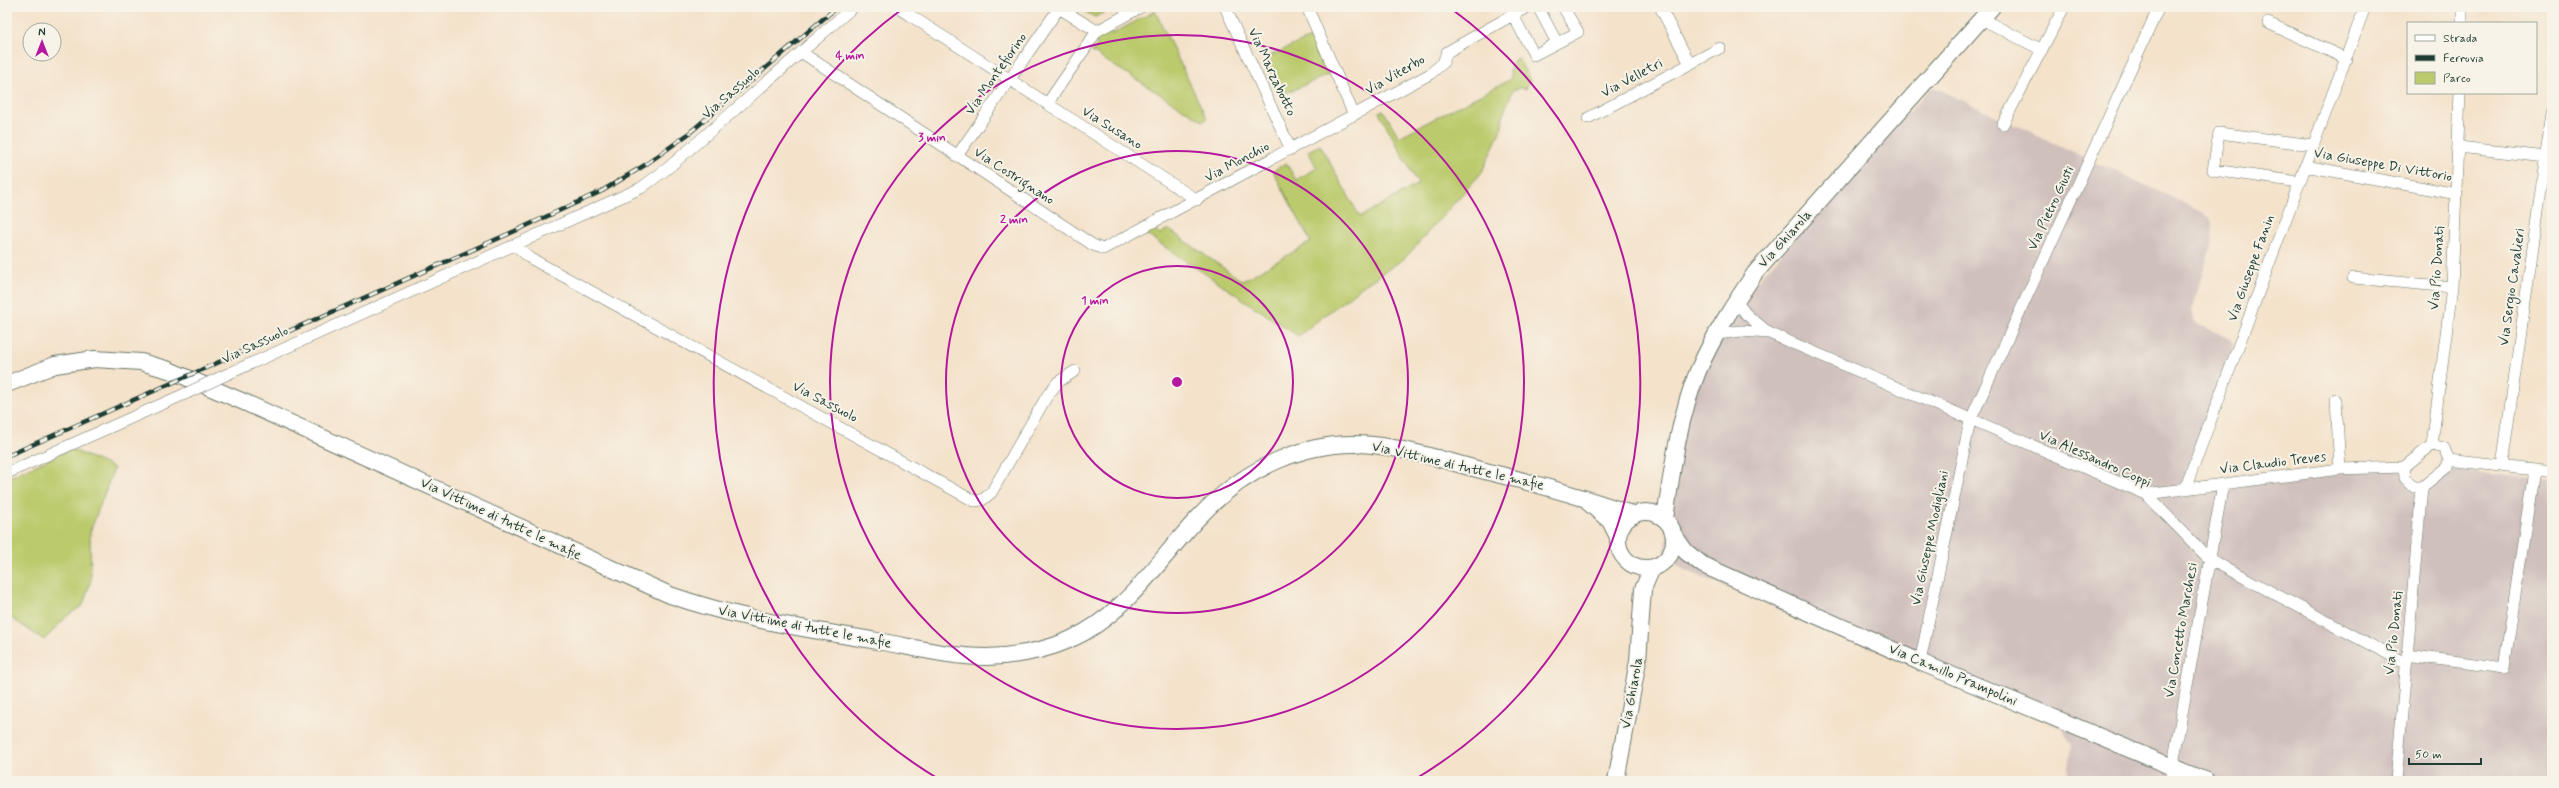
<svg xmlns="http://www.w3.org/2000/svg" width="2559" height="788" viewBox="0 0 2559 788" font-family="Mynerve,sans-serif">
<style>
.industrial{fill:#d0c0bc}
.green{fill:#bbca6c;stroke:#6d8450}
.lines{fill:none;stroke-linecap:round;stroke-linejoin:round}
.street-casing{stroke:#6a7768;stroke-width:12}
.secondary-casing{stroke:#6a7768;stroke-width:18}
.street{stroke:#fff;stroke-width:11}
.secondary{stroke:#fff;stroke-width:16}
.rail-casing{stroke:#1f3d34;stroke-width:4.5}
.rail{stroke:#f7f3e8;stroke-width:3;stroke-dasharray:9;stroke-linecap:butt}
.street-bridge-casing{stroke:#6a7768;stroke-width:12;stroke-linecap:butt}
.street-bridge{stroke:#fff;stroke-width:11}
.ring{fill:none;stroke:#b5179e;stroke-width:2}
.labels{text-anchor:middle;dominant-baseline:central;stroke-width:4;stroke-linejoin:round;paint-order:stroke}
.street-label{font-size:14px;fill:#1f3d34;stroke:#f7f3e8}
.centre{fill:#b5179e;stroke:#f7f3e8;stroke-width:2}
.ring-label{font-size:12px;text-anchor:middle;font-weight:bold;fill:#b5179e;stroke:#f7f3e8;stroke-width:4;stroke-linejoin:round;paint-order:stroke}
</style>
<rect width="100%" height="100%" fill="#f7f3e8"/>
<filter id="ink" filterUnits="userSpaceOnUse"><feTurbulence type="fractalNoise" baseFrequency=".025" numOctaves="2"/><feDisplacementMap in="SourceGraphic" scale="8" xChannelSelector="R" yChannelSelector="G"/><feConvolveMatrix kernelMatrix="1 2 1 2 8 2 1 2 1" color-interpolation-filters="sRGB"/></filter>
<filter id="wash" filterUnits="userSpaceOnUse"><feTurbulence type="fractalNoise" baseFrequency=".012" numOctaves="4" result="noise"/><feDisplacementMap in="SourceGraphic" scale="16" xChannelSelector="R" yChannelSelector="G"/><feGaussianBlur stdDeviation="0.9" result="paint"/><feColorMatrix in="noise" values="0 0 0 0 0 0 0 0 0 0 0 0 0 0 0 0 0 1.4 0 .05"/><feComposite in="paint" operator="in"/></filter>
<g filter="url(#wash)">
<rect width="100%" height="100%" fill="#f4e2ca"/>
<path class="industrial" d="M1930,88H1936L2203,212L2209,217L2212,223L2213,240L2191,311L2195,322L2199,325L2231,339L2234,344L2185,489L2401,464L2418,490L2448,469L2552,481V781H2067L2072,745L2062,728L1685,570L1669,560L1665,552L1687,407L1727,315Z"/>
<path class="green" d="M1076,7H1105L1107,11L1095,17Z
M1155,11L1207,119L1203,121L1092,52L1098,44L1092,40L1107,26L1112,34Z
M1310,38L1318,57L1322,55L1330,74L1281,95L1265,58Z
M1518,58L1530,80L1526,89L1520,88L1513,90L1503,115L1502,127L1482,172L1405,258L1360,288L1298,336L1141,231L1150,226L1160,234L1168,229L1242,281L1311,242L1273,171L1286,163L1296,180L1317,168L1308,151L1320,145L1360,217L1418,184L1379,112L1383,110L1399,137L1511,79L1510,70L1513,61Z
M71,449L114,468L90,532L91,580L83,605L67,616L44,640L7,615V478Z"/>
</g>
<g filter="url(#ink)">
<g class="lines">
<defs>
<path id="street" d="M897,7L1197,200
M1057,7L1097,31
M1225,7L1291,150
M1307,7L1354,115
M1538,7L1557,43
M1660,7L1690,64
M1513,15L1534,55L1578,32L1563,7
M1982,19L2042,50
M2268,23L2347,59
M2462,23V7
M801,52L1093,245L1103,249L1430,74L1443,63L1447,52L1527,7
M1047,104L1097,31L1141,7
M1588,118L1720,48
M2003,124L2064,7
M2459,147L2546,157
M957,156L1059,8
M2305,166L2457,194
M2299,182L2213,170L2219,133L2313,145
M515,245L530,258L974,501L982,500L991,493L1047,396L1058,382L1075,371
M2353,278L2452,287
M1736,301L1746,314L1769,333L2146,494L2209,559L2405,663
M1717,334L1741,331L1769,333
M219,378L641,188L668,168L853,7
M2336,400L2340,469
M2432,445L2452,287L2460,93
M2432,445L2444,448L2449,460L2447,467L2422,487H2414L2405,478L2404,467Z
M2449,460L2552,472
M2502,465L2552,112
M7,473L187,393
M2185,489L2365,7
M2146,494L2340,469L2404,467
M2407,655L2504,668L2534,470
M1920,662L1970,421L2159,7
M2170,781L2223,484
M2396,781L2422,487"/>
<path id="secondary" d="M7,384L55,365L95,359L141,362L169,370L244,402L670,595C738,619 807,629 877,641C913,647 950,657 987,657C1014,656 1044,651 1069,640C1125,616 1159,559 1199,517C1244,469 1306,438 1373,445C1408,449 1443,460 1477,469C1530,482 1582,496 1634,515
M1590,504L1610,521L1618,537
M1618 540a28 28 0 1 1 56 0a28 28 0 1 1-56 0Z
M1665,519C1672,470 1679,417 1698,371C1713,336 1734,304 1755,273L1992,7
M1674,535L1686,552L1703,565L1920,662L2206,781
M1616,781L1638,661L1643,589L1652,568"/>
</defs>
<use href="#street" class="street-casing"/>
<use href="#secondary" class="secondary-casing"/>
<use href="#street" class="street"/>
<use href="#secondary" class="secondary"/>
<defs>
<path id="rail" d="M7,456L515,231L602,191L645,165L687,135L837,7"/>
</defs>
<use href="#rail" class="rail-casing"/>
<use href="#rail" class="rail"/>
<defs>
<path id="street-bridge" d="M187,393L219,378"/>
</defs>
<use href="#street-bridge" class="street-bridge-casing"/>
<use href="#street-bridge" class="street-bridge"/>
</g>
</g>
<g class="ring">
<circle cx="1177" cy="382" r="116"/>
<circle cx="1177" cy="382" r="231"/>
<circle cx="1177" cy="382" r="347"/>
<path d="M942 781A463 463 0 0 1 905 7M1449 7A463 463 0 0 1 1412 781"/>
</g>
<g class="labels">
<g class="street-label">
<text transform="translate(1272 72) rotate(65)">Via Marzabotto</text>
<text transform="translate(996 74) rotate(-55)">Via Montefiorino</text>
<text transform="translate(1395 75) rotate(-30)">Via Viterbo</text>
<text transform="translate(1632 78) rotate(-28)">Via Velletri</text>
<text transform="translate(731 93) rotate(-41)">Via Sassuolo</text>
<text transform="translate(1112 128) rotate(32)">Via Susano</text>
<text transform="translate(1237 162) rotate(-28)">Via Monchio</text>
<text transform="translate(2383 165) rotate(10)">Via Giuseppe Di Vittorio</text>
<text transform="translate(1014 176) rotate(33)">Via Costrignano</text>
<text transform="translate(2051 208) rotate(-65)">Via Pietro Giusti</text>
<text transform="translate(1785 239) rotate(-48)">Via Ghiarola</text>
<text transform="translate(2251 268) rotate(-70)">Via Giuseppe Fanin</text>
<text transform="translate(2437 268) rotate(-86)">Via Pio Donati</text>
<text transform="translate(2512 287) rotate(-82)">Via Sergio Cavalieri</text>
<text transform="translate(255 345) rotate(-25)">Via Sassuolo</text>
<text transform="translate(825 402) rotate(28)">Via Sassuolo</text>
<text transform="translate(2095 459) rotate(24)">Via Alessandro Coppi</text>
<text transform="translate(2273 463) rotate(-7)">Via Claudio Treves</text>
<text transform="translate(1458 466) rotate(13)">Via Vittime di tutte le mafie</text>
<text transform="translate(501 519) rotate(25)">Via Vittime di tutte le mafie</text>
<text transform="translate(1930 538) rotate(-78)">Via Giuseppe Modigliani</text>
<text transform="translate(805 627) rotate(11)">Via Vittime di tutte le mafie</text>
<text transform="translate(2181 630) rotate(-80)">Via Concetto Marchesi</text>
<text transform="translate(2394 633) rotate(-84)">Via Pio Donati</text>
<text transform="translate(1953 675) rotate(23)">Via Camillo Prampolini</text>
<text transform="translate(1632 693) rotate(-80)">Via Ghiarola</text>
</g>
</g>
<circle cx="1177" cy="382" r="6" class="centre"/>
<g class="ring-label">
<text x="850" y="59">4 min</text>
<text x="932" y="141">3 min</text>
<text x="1014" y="223">2 min</text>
<text x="1095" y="304">1 min</text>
</g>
<rect width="2559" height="788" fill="none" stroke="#f7f3e8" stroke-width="24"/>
<rect x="2407" y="22" width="130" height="72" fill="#f7f3e8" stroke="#a1aaa0"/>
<rect x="2415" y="35" width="20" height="6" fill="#ffffff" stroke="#a1aaa0"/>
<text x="2443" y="42" font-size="12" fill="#1f3d34">Strada</text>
<rect x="2415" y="55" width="20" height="6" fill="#1f3d34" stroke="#a1aaa0"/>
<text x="2443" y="62" font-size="12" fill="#1f3d34">Ferrovia</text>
<rect x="2415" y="72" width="20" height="12" fill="#bbca6c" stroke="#a1aaa0"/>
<text x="2443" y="82" font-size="12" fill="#1f3d34">Parco</text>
<g transform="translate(42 42)"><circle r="19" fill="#f7f3e8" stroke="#a1aaa0"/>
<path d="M0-3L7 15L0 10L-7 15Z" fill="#b5179e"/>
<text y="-6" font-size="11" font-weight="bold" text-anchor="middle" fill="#1f3d34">N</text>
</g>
<path d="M2409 758v6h72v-6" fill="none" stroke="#1f3d34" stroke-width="2"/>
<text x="2415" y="758" font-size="12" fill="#1f3d34" stroke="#f7f3e8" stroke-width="3" paint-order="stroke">50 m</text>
</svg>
